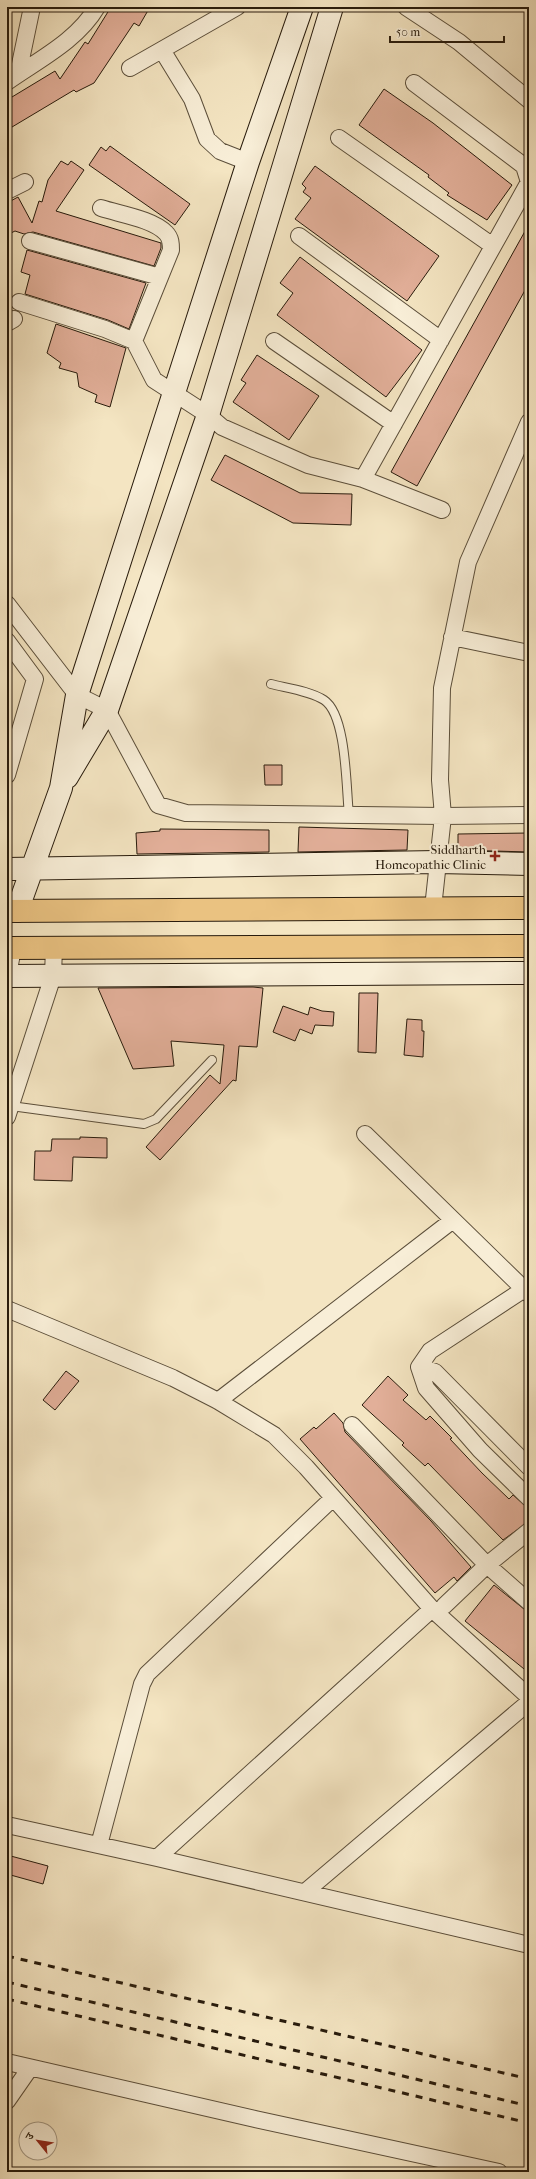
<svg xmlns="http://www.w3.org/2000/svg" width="536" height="2179" viewBox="0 0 536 2179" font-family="'IM FELL French Canon','Noto Serif Devanagari',serif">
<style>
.building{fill:#e2af99;stroke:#281b0c}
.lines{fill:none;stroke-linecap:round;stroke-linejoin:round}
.lane-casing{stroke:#5b4e3a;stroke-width:10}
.street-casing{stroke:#5b4e3a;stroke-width:18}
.secondary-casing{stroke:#281b0c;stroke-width:24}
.primary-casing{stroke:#281b0c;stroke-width:24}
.lane{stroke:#f8eed7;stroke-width:8}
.street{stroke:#f8eed7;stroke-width:16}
.secondary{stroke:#f8eed7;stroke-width:22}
.primary{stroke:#eac281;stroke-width:22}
.rail{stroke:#281b0c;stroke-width:3;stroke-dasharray:7 7;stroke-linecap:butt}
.poi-dot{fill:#8f2418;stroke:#f8eed7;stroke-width:1.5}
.labels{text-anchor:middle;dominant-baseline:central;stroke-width:4;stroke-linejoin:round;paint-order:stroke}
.poi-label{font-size:13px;fill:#281b0c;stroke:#f8eed7;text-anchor:end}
</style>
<rect width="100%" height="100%" fill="#f4e5c2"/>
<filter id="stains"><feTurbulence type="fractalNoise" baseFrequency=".005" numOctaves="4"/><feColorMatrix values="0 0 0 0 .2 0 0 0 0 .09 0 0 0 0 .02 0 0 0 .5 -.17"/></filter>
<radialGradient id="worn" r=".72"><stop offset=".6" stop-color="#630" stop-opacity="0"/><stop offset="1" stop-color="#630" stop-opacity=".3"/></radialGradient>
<path class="building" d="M111,7H150L139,26L134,23L94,83L76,92L74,90L7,130V100L55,71L60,79L85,42L88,44Z
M384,89L433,123L512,185L487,220L447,195L449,193L428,177L429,175L359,125Z
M110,146L190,204L175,225L89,165L101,147L106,151Z
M61,161L68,165L71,161L84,170L56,211L161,243V248L154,266L33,232L24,234L15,231L7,235V203L18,197L32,223L39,201L42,202L48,180Z
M315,166L439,256L407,301L295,219L311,198L303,192L306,188L302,184Z
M529,224V283L417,486L391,472Z
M27,250L146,283L129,329L108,320L25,294L30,275L21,272Z
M300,257L422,350L386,397L277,315L293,293L280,283Z
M56,324L126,348L110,407L95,402L97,395L79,387L77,373L59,368L61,363L47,353Z
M257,355L319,396L289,440L233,402L246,383L241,380Z
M225,455L300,493L352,494L351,525L293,523L211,480Z
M264,765H282V785H265Z
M299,827L408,830L407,850L298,852Z
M160,829L269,830V852L137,854L136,833L160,831Z
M529,833V852L458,850V834Z
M253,987L263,988L257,1047L239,1046L236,1081L233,1080L160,1160L146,1147L210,1075L220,1084L224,1045L171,1041L174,1066L133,1069L98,988Z
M359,993H378L376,1053L358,1052Z
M283,1006L308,1015L310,1007L322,1011L334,1012L333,1026L315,1025L312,1034L300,1029L295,1041L273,1032Z
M407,1019L422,1020V1031H424L423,1057L404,1055Z
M80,1137L107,1138V1158L73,1157L72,1181L34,1180L35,1151H51L52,1139H80Z
M66,1371L79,1381L55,1410L43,1400Z
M388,1376L408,1395L403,1400L426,1420L430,1416L452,1438L450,1439L482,1473L509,1499L513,1495L529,1509L528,1522L503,1540L428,1463L425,1466L402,1445L404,1443L362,1405Z
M334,1413L343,1423L345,1432L431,1521L471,1567L457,1581L454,1577L435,1593L300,1439L314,1427L316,1429Z
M494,1585L529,1613V1673L465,1621Z
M7,1855L48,1866L43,1884L7,1874Z"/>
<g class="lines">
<defs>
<path id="lane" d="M271,684C287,688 310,691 324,700C347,715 346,789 349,815
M11,1106L144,1124L156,1119L212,1060"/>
<path id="street" d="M406,7L459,42L529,100
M162,50L192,99L207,139L220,151L248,162
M130,68L237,7
M18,74L32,7
M7,82C38,60 77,41 97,7
M339,138L493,246
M7,191L25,182
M101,208C119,214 153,219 166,233C171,238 171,244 171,250L134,341
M299,236L441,340
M30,241L160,277
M19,302L105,329L134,341L154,380L208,415L222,427L308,465L363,479L442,510
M7,323L14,319
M274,341L394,424
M363,479L529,182L524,166L414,83
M7,604L77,695L107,710L158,805L186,813L443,816L529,815
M452,637L529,653
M7,641L35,679L7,775
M433,908L443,816L440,780L442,688L468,562L529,422
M7,981L13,948
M7,1117L53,976L54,947
M365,1134L529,1294
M529,1286L430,1351L419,1367L426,1388L480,1450L529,1498
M7,1309L173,1378L218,1401L274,1435L306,1467L432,1609L529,1697
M419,1367L435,1372L529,1467
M218,1401L453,1220
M352,1425L487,1565L529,1602
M444,1606L487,1565L529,1531
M7,1825L157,1858L529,1945
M99,1845L142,1684L147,1674L333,1498
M157,1858L432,1609
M305,1892L529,1702
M7,2062L255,2119L499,2172
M7,2101L30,2068"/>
<path id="secondary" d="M67,777L107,710L208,415L332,7
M7,869L437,862L529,864
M17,911L61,788L77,695L248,162L302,7
M7,976L529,973"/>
<path id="primary" d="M7,911L529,908
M7,948L529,946"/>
</defs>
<use href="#lane" class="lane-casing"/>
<use href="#street" class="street-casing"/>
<use href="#secondary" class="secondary-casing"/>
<use href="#primary" class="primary-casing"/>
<use href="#lane" class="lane"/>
<use href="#street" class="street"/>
<use href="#secondary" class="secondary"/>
<use href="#primary" class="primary"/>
<path class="rail" d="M7,1956L529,2079
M7,1982L529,2106
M7,1999L529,2123"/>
</g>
<path class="poi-dot" d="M493 850h4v4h4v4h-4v4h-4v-4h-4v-4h4z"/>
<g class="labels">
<g class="poi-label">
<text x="486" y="849">Siddharth<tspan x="486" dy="15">Homeopathic Clinic</tspan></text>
</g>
</g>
<rect width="536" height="2179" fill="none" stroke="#f4e5c2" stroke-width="24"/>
<rect x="8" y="8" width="520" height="2163" fill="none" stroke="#281b0c" stroke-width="2"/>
<rect x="12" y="12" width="512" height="2155" fill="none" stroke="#281b0c"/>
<g transform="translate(38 2141) rotate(300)"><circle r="19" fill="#f8eed7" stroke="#a59a86"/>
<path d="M0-3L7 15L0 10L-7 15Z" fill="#8f2418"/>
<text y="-6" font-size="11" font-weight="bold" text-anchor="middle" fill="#281b0c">उ</text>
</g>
<path d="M390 36v6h114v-6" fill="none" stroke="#281b0c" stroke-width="2"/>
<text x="396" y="36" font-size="12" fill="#281b0c" stroke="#f8eed7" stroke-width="3" paint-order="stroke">50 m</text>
<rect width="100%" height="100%" filter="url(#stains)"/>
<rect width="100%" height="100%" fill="url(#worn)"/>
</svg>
